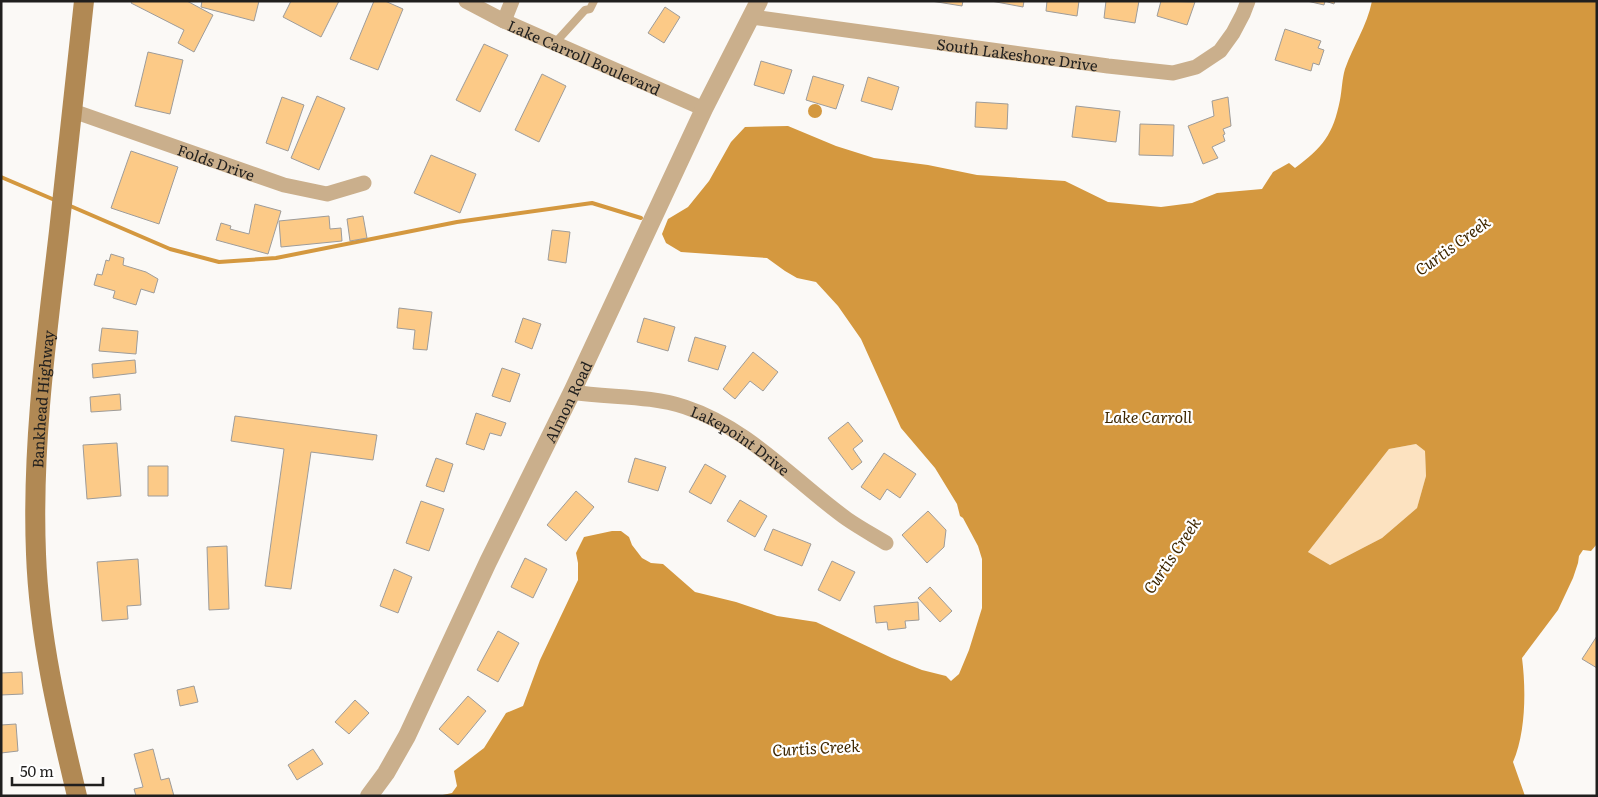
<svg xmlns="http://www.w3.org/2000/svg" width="1598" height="797" viewBox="0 0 1598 797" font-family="Literata,serif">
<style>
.green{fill:#fce2c0}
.water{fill:#d4983f;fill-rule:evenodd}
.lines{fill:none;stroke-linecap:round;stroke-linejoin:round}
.stream{stroke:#d4983f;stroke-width:4}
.building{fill:#fcca87;stroke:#9e9c9a}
.service{stroke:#caaf8c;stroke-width:8}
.minor{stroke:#caaf8c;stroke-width:15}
.tertiary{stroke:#caaf8c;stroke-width:18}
.secondary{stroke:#b18954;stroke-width:20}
.labels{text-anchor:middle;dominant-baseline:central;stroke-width:4.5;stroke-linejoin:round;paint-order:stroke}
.street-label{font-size:15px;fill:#201f1e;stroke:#fff}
.water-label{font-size:16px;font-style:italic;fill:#3f2700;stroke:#fff}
</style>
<rect width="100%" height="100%" fill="#fbf9f6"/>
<path class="green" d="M1416,444L1425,451L1426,476L1417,508L1382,538L1330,565L1308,552L1389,449Z"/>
<path class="water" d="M1372,1H1597V544L1591,551L1583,550L1579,556L1578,563L1573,578L1558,610L1522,658C1526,689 1526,732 1513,762L1525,796H438L452,793L457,786L454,771L484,748L506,713L523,706L540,660L578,580V563L576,553L584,537L612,531H621L629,537L632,545L642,558L651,563L663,564L695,592L736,602L777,616L816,622L892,658L922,670L946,676L951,681L959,674L969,650L982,608V559L978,546L963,518L960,516L957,504L935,468L901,428L861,339L838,306L816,282L797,278L785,271L767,258L681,252L666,243L662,234L668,219L688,207L709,181L731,142L745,127L788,126L836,146L874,158L928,165L977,175L1065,181L1108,202L1161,207L1192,203L1217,193L1262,189L1273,172L1289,163L1295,168C1323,147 1333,135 1340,100C1342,90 1342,79 1345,69C1353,46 1367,26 1372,1ZM1416,444L1425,451L1426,476L1417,508L1382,538L1330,565L1308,552L1389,449Z
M808 111a7 7 0 1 1 14 0a7 7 0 1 1-14 0Z"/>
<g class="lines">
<path class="stream" d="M1,177L57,201
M68,205L170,249L219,262L276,258L457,222L592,203L641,218"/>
</g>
<path class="building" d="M132,1H187L213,15L194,52L178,43L184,30L131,3Z
M202,1H259L254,21L201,7Z
M291,1H339L321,37L283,17Z
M374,1H385L403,9L378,70L350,59Z
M931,1H963L962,6Z
M991,1H1024L1023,7Z
M1047,1H1079L1077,16L1046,11Z
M1106,1H1139L1135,23L1104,18Z
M1161,1L1195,2L1187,25L1157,16Z
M1307,1H1335L1334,4L1325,1L1324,5Z
M665,7L680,17L664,43L648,33Z
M1285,29L1321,41L1318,48L1324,50L1319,65L1313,63L1311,71L1275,60Z
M484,44L508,55L480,112L456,100Z
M148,52L183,60L170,114L135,106Z
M761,61L792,70L784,94L754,85Z
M542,74L566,86L539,142L515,130Z
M813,76L844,85L836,109L806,100Z
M868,77L899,87L892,110L861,101Z
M317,96L345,108L319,170L291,158Z
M282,97L304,105L288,151L266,143Z
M1228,97L1231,126L1223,129L1225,134L1223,135L1225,141L1212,147L1218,158L1203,164L1188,126L1214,116L1212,101Z
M976,102L1008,104L1007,129L975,127Z
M1076,106L1120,111L1116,142L1072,137Z
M1140,124L1174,125L1173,156L1139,155Z
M131,151L178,167L159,224L111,208Z
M431,155L476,174L460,213L414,193Z
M255,204L281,211L268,254L216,240L221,223L231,226L230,229L249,234Z
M329,216L330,229L341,228L342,241L281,247L279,221Z
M363,216L367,238L350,241L347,219Z
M552,230L570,232L566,263L548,260Z
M111,254L124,258L123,265L146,272L158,279L154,293L141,289L136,305L113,298L115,291L94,285L97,274L102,275L106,260L109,261Z
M399,308L432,312L427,350L413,349L415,330L397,328Z
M523,318L541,324L532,349L515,342Z
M644,318L675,327L668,351L637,342Z
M102,328L138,331L136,354L99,351Z
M695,337L726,346L718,370L688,361Z
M753,352L778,372L763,391L750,381L735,399L723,389Z
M135,360L136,373L93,378L92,364Z
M502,368L520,374L510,402L492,396Z
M120,394L121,410L91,412L90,397Z
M476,413L506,423L501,436L490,433L484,450L466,444Z
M235,416L377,435L373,460L311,452L291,589L265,586L284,449L231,441Z
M848,422L863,441L853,449L862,462L852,470L828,438Z
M117,443L121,496L87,499L83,445Z
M884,453L916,474L900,498L887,489L880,500L861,487Z
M436,458L453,464L444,492L426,486Z
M635,458L666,467L658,491L628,482Z
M705,464L726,476L711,504L689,492Z
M148,466H168V496H148Z
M576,491L594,507L566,541L547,525Z
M740,500L767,516L755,537L727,521Z
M421,501L444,509L429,551L406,543Z
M928,511L946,530L944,547L927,563L902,535Z
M773,529L811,544L802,566L764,550Z
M227,546L229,609L209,610L207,547Z
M525,558L547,569L533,598L511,587Z
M138,559L141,605L127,606L128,619L102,621L97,562Z
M832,561L855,572L840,601L818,590Z
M394,569L412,577L398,613L380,606Z
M930,587L952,611L940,622L918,598Z
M918,602L919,620L905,621L906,628L888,630L887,622L876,623L874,606Z
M498,631L519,643L498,682L477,670Z
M1597,636V668L1582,659Z
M22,672L23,694L1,695V673Z
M194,686L198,702L180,706L177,690Z
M468,696L486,711L458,745L439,729Z
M355,700L369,713L349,734L335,722Z
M16,724L18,751L1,753V725Z
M153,749L161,780L169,778L174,796H136L134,789L143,787L134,754Z
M313,749L323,764L297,780L288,765Z"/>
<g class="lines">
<path class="service" d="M555,43L585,10L590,9L594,1"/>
<g class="minor">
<path id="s1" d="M466,1L504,21L704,109"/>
<path id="s2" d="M752,17L1108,66L1173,73L1196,67L1220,51L1233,33L1243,14L1248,1"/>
<path d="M504,21L512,1"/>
<path id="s3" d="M73,111L284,185L327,194L364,183"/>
<path id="s4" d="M572,392C609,398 649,395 685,407C749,428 794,481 847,519C860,528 873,535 886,543"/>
</g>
<path class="tertiary" id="s5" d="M369,796L386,773L407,736L488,562L572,392L704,109L759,1"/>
<path class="secondary" id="s6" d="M77,796C58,717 39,636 36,554C32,455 44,356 56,257C66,172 75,87 84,1"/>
</g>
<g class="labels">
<g class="street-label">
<text stroke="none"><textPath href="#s2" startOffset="268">South Lakeshore Drive</textPath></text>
<text stroke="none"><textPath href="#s1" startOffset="131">Lake Carroll Boulevard</textPath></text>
<text stroke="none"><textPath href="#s3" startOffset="152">Folds Drive</textPath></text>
<text stroke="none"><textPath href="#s6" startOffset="401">Bankhead Highway</textPath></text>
<text stroke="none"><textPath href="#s5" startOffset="442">Almon Road</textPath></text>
<text stroke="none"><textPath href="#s4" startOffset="179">Lakepoint Drive</textPath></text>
</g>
<g class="water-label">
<text transform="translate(1452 245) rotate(-36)">Curtis Creek</text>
<text x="1148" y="416">Lake Carroll</text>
<text transform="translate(1171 555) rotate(-56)">Curtis Creek</text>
<text transform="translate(816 747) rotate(-3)">Curtis Creek</text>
</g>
</g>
<rect width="1598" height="797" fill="none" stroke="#201f1e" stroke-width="5"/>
<path d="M12 777v8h91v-8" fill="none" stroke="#201f1e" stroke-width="2.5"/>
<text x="20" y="777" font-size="15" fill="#201f1e" stroke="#ffffff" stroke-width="4" paint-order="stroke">50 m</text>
</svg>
